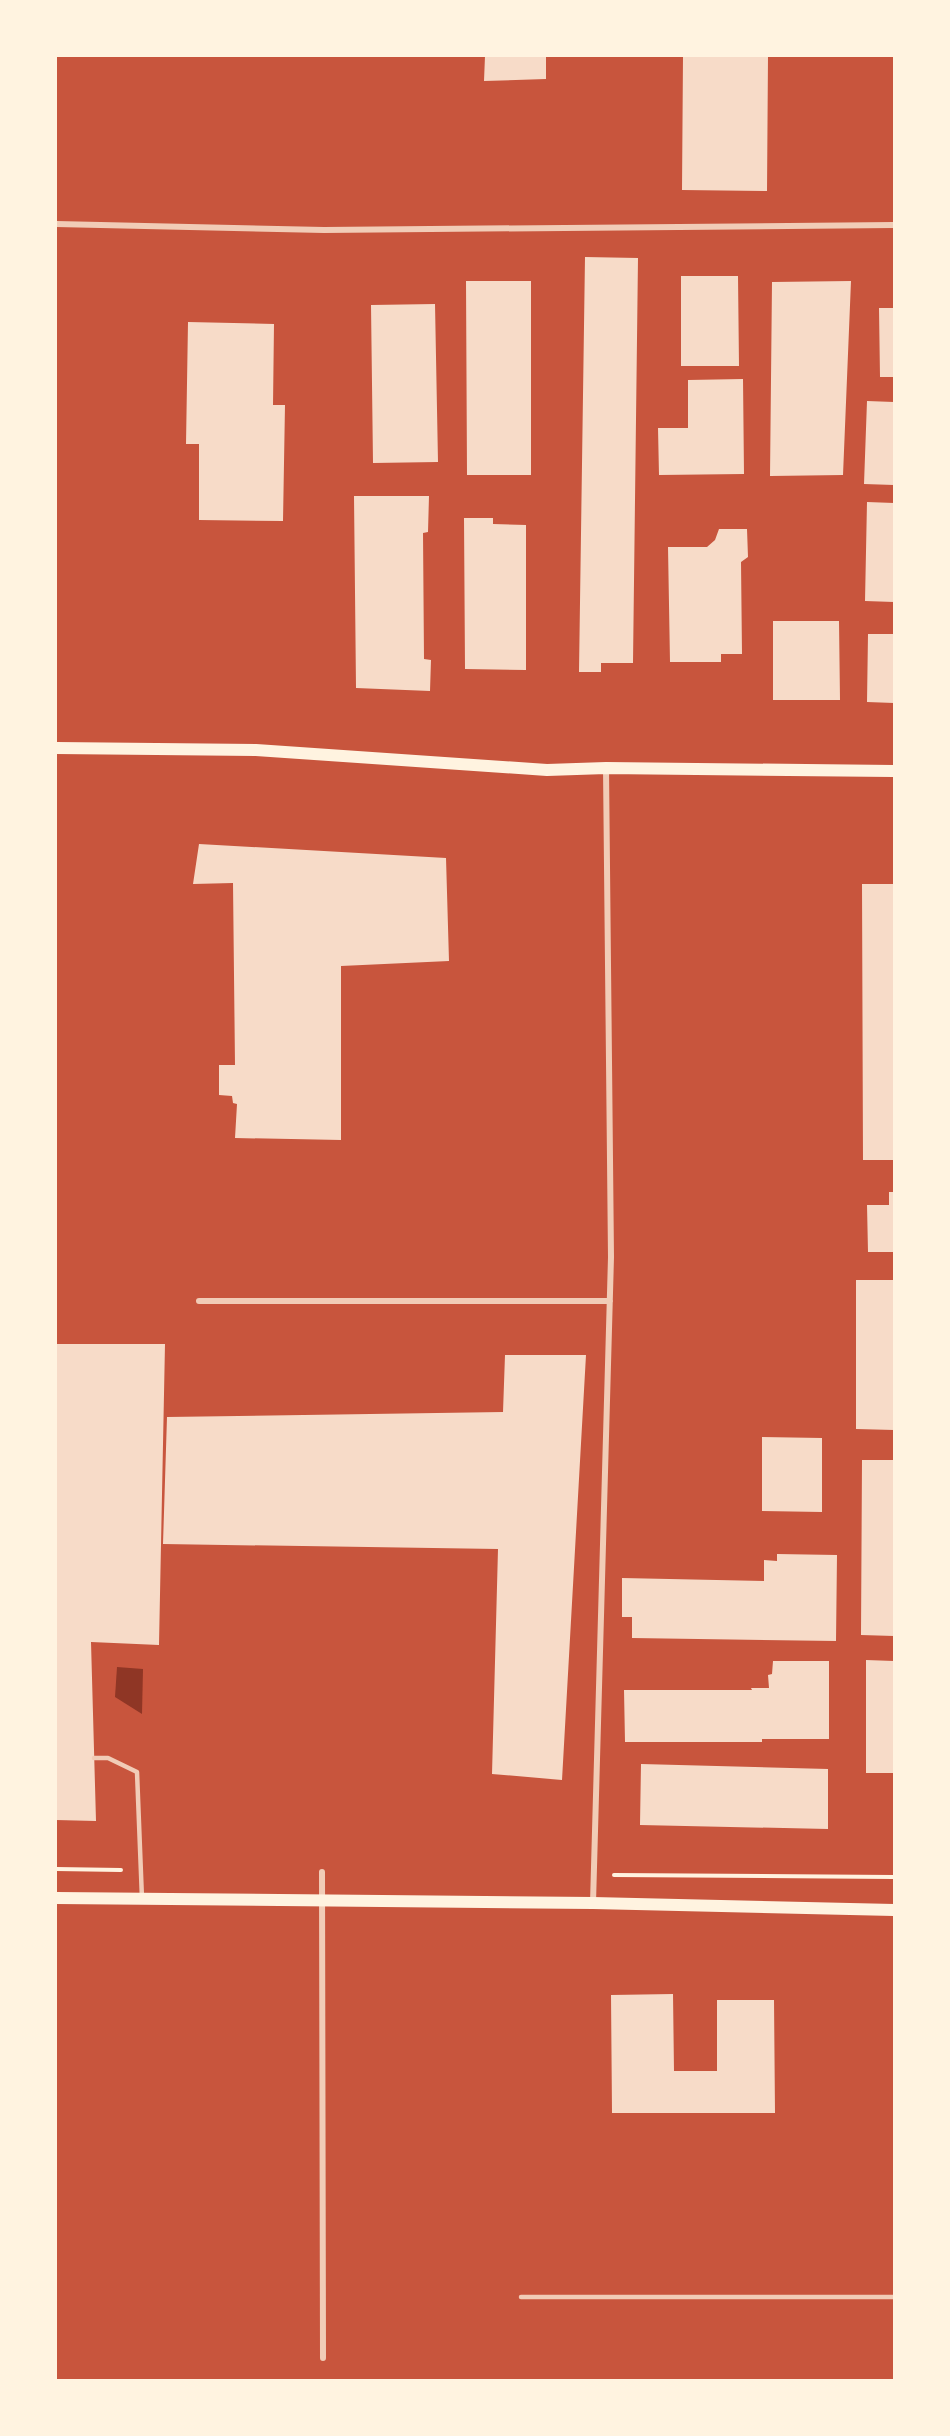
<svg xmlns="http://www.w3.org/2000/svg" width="950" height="2436" viewBox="0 0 950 2436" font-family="Roboto,sans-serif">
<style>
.water{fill:#8f3625}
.building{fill:#f7dbc8}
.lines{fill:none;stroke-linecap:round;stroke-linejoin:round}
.path{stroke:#fff3e0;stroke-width:4}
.service{stroke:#f1ccb7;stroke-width:4.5}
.minor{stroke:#f1ccb7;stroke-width:6}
.secondary{stroke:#fff3e0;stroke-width:12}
</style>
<rect width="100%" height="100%" fill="#c8553d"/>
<path class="water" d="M117,1667L143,1669L142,1714L115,1697Z"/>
<path class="building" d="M485,56H546V79L484,81Z
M683,56H768L767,191L682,190Z
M585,257L638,258L633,663H601V672H579Z
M681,276H738L739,366H681Z
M466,281H531V475H467Z
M851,281L843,475L770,476L772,282Z
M435,304L438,462L373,463L371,305Z
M879,308H894V377H880Z
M188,322L274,324L273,405H285L283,521L199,520V444H186Z
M743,379L744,474L659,475L658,428H688V380Z
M867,401L894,402V485L864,484Z
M354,496H429L428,532L423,533L424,659L431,660L430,691L356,688Z
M867,502L894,503V602L865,601Z
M464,518H493V524L526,525V670L465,669Z
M719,529H747L748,557L741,562L742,654H721V662H670L668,547H707L715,540Z
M773,621H839L840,700H773Z
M868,634H894V703L867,702Z
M199,844L446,858L449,961L341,966V1140L235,1138L237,1104L233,1103L232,1096L219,1095V1065H235L233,883L193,884Z
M862,884H894V1160H863Z
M889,1192H894L893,1252H868L867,1205H889Z
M856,1280H894V1430L856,1429Z
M56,1344H165L159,1645L91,1642L96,1821L56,1820Z
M505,1355H586L562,1780L492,1774L498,1549L163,1544L167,1417L503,1412Z
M762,1437L822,1438V1512L762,1511Z
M862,1460H894V1636L861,1635Z
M777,1554L837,1555L836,1641L632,1638V1617H622V1578L764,1581V1560L777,1561Z
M866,1660L894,1661V1773H866Z
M773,1661H829V1739H762V1742H625L624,1690H752L751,1688H769L768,1675L772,1674Z
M641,1764L828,1769V1829L640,1825Z
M673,1994L674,2071H717V2000H774L775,2113H612L611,1995Z"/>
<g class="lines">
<path class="path" d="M56,1869L121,1870
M614,1875L894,1877"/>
<path class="service" d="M94,1758H108L137,1772L142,1899
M521,2297H894"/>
<path class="minor" d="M56,224L324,230L894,225
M199,1301H610
M322,1872L323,2358
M593,1903L611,1257L606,768"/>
<path class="secondary" d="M56,748L256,750L547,770L606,768L894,771
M56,1898L593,1903L894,1910"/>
</g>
<rect width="950" height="2436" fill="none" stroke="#fff3e0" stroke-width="114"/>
</svg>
